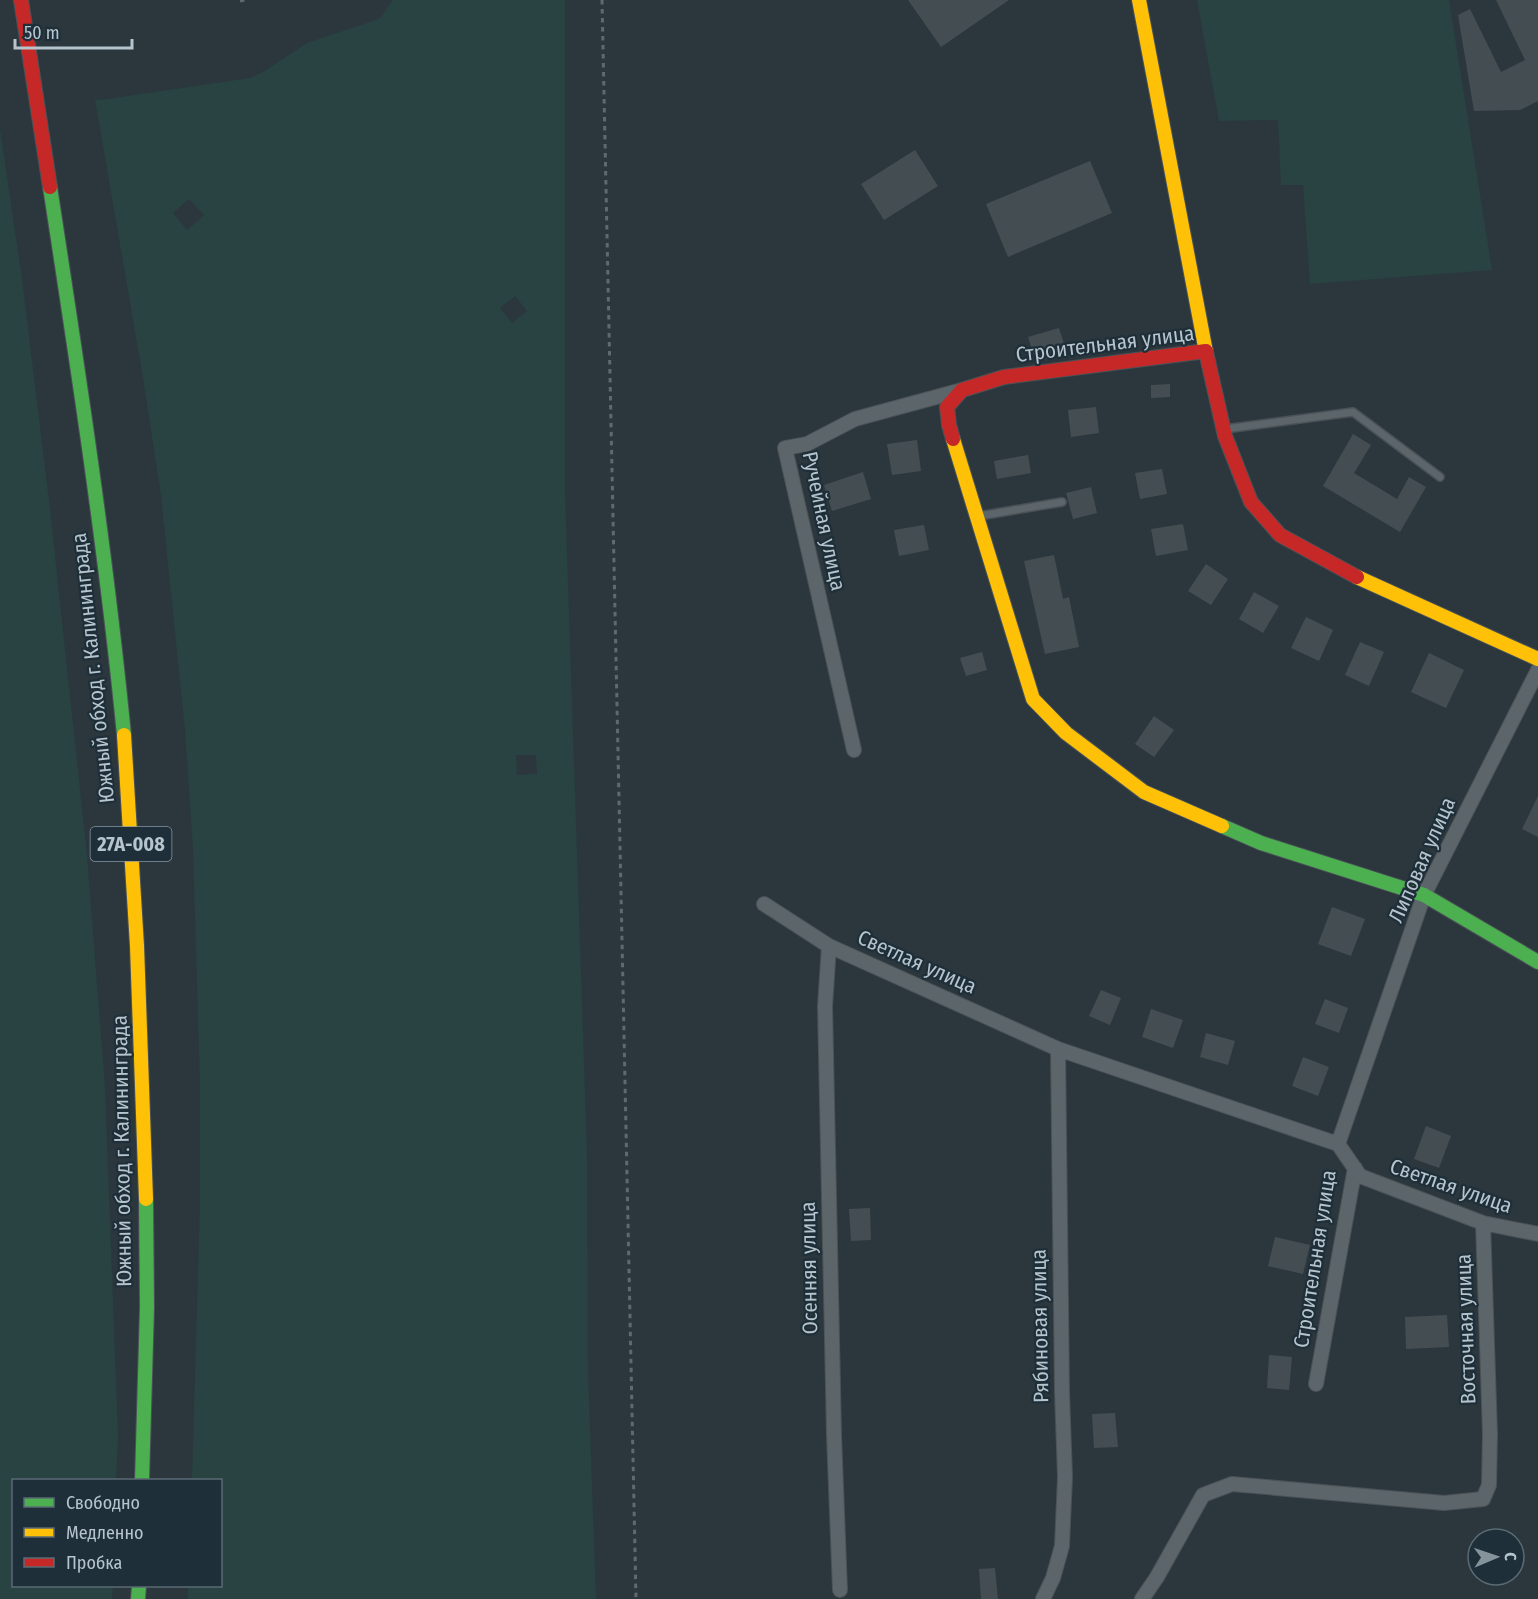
<svg xmlns="http://www.w3.org/2000/svg" width="1538" height="1599" viewBox="0 0 1538 1599" font-family="'Fira Sans Condensed',sans-serif">
<style>
.green{fill:#284341;fill-rule:evenodd}
.building{fill:#444e52}
.lines{fill:none;stroke-linecap:round;stroke-linejoin:round}
.lane-casing{stroke:#4a5257;stroke-width:10}
.street-casing{stroke:#4a5257;stroke-width:16}
.fast-casing{stroke:#4a5257;stroke-width:16}
.slow-casing{stroke:#4a5257;stroke-width:16}
.jam-casing{stroke:#4a5257;stroke-width:16}
.path{stroke:#60696d;stroke-width:3;stroke-dasharray:4.5 4.5;stroke-linecap:butt}
.lane{stroke:#5c656a;stroke-width:7}
.street{stroke:#5c656a;stroke-width:14}
.fast{stroke:#4caf50;stroke-width:14}
.slow{stroke:#ffc107;stroke-width:14}
.jam{stroke:#c62828;stroke-width:14}
.labels{text-anchor:middle;dominant-baseline:central;stroke-width:4.5;stroke-linejoin:round;paint-order:stroke}
.shield{fill:#1e2f39;stroke:#8897a1;stroke-width:1.5}
.shield-label{font-size:20px;font-weight:bold;fill:#b6c4cd}
.street-label{font-size:21px;fill:#b6c4cd;stroke:#1e2f39}
</style>
<rect width="100%" height="100%" fill="#2b373d"/>
<path class="green" d="M393,0H565V494L587,1153L588,1371L596,1599H188V1586H220V1480H192L200,1203V1085L193,848L185,730L161,495L143,378L95,99L100,100L250,78L263,72L307,43L376,20L381,17ZM189,199L204,215L187,230L173,213ZM515,296L527,311L512,323L500,308ZM516,755H536L537,774L517,775Z
M1197,0H1449L1492,270L1310,284L1303,185H1281L1278,120L1219,121Z
M0,129L22,279L50,509L87,855L105,1087L118,1436L116,1480H14V1586H113L112,1599H0Z"/>
<path class="building" d="M908,0H1009L941,47Z
M1496,0H1538V101L1520,110L1474,111L1458,15L1470,9L1501,72L1525,60Z
M915,150L938,186L884,220L861,184Z
M1090,161L1112,213L1008,257L986,204Z
M1059,328L1067,353L1036,362L1028,337Z
M1170,384V397L1151,398V385Z
M1096,407L1099,433L1071,437L1068,410Z
M1353,434L1371,445L1354,473L1397,499L1409,477L1426,487L1400,532L1323,486Z
M917,440L921,471L892,475L887,444Z
M1028,455L1031,473L997,479L994,461Z
M1162,469L1167,494L1140,499L1135,473Z
M863,472L871,499L832,511L824,485Z
M1091,487L1097,513L1073,519L1066,493Z
M1183,524L1188,550L1156,556L1151,529Z
M924,525L929,550L899,556L894,530Z
M1054,555L1063,599L1069,597L1079,647L1045,654L1024,561Z
M1206,564L1228,579L1211,605L1188,591Z
M1254,592L1279,606L1263,633L1239,619Z
M1306,617L1333,630L1319,661L1291,648Z
M1360,642L1384,652L1369,686L1345,675Z
M982,652L987,670L966,676L960,658Z
M1429,653L1464,670L1446,708L1411,692Z
M1154,716L1174,730L1154,757L1135,744Z
M1538,796V837L1522,829Z
M1332,907L1365,919L1351,956L1318,944Z
M1101,990L1121,998L1110,1025L1089,1016Z
M1325,999L1348,1008L1339,1033L1315,1024Z
M1151,1009L1183,1020L1173,1048L1142,1037Z
M1206,1033L1235,1041L1228,1065L1200,1057Z
M1303,1057L1329,1067L1318,1096L1292,1086Z
M1426,1126L1451,1136L1439,1168L1414,1159Z
M870,1208L871,1240L851,1241L849,1209Z
M1275,1237L1310,1245L1303,1274L1268,1266Z
M1447,1315L1449,1347L1406,1349L1405,1317Z
M1269,1355L1292,1357L1289,1390L1267,1388Z
M1115,1413L1118,1447L1094,1448L1092,1414Z
M995,1568L998,1599H981L979,1569Z"/>
<g class="lines">
<defs>
<path id="lane" d="M1225,429L1353,412L1440,477
M979,516L1062,502"/>
<path id="street" d="M854,750L785,448L807,444L855,419L962,390
M764,904L829,946L1058,1049L1338,1144
M829,946L825,1006L834,1435L840,1590
M1338,1144L1424,895L1538,670
M1338,1144L1360,1176L1483,1223L1538,1234
M1316,1384L1355,1168
M1043,1599L1053,1578L1062,1546L1065,1477L1062,1392L1058,1049
M1142,1599L1157,1577L1203,1495L1232,1484L1444,1503L1483,1499L1489,1485L1490,1434L1483,1223"/>
<path id="fast" d="M50,187C78,369 106,551 124,735
M1222,826L1261,843L1424,895L1538,962
M142,1480L147,1307L146,1199
M138,1599L139,1586"/>
<path id="slow" d="M1139,0L1206,352
M953,439L1033,699L1066,733L1144,792L1222,826
M1357,577L1538,659
M124,735L137,946L146,1199"/>
<path id="jam" d="M21,0L50,187
M1206,352L1225,436L1251,502L1280,535L1357,577
M953,439L949,425L947,407L962,390L1004,377L1206,351"/>
</defs>
<use href="#lane" class="lane-casing"/>
<use href="#street" class="street-casing"/>
<use href="#fast" class="fast-casing"/>
<use href="#slow" class="slow-casing"/>
<use href="#jam" class="jam-casing"/>
<path class="path" d="M602,0L636,1599
M240,1L245,0"/>
<use href="#lane" class="lane"/>
<use href="#street" class="street"/>
<use href="#fast" class="fast"/>
<use href="#slow" class="slow"/>
<use href="#jam" class="jam"/>
</g>
<g class="labels">
<rect class="shield" x="90.5" y="827" width="81" height="34" rx="4.5"/>
<g class="shield-label">
<text x="131" y="844">27А-008</text>
</g>
<g class="street-label">
<text transform="translate(1105 344) rotate(-7)">Строительная улица</text>
<text transform="translate(824 521) rotate(78)">Ручейная улица</text>
<text transform="translate(93 668) rotate(-96)">Южный обход г. Калининграда</text>
<text transform="translate(1422 860) rotate(-66)">Липовая улица</text>
<text transform="translate(917 962) rotate(24)">Светлая улица</text>
<text transform="translate(122 1151) rotate(-91)">Южный обход г. Калининграда</text>
<text transform="translate(1451 1186) rotate(19)">Светлая улица</text>
<text transform="translate(1315 1259) rotate(-81)">Строительная улица</text>
<text transform="translate(809 1268) rotate(-91)">Осенняя улица</text>
<text transform="translate(1040 1326) rotate(-91)">Рябиновая улица</text>
<text transform="translate(1466 1329) rotate(-92)">Восточная улица</text>
</g>
</g>
<rect x="12" y="1479" width="210" height="108" fill="#1e2f39" stroke="#5b6b74" stroke-width="1.5"/>
<rect x="24" y="1498" width="30" height="9" fill="#4caf50" stroke="#5b6b74" stroke-width="1.5"/>
<text x="66" y="1509" font-size="18" fill="#b6c4cd">Свободно</text>
<rect x="24" y="1528" width="30" height="9" fill="#ffc107" stroke="#5b6b74" stroke-width="1.5"/>
<text x="66" y="1539" font-size="18" fill="#b6c4cd">Медленно</text>
<rect x="24" y="1558" width="30" height="9" fill="#c62828" stroke="#5b6b74" stroke-width="1.5"/>
<text x="66" y="1569" font-size="18" fill="#b6c4cd">Пробка</text>
<g transform="translate(1496 1557) rotate(88)"><circle r="28" fill="#1e2f39" stroke="#5b6b74" stroke-width="1.5"/>
<path d="M0-4.5L10 22L0 15L-10 22Z" fill="#85939b"/>
<text y="-9" font-size="16" font-weight="bold" text-anchor="middle" fill="#b6c4cd">С</text>
</g>
<path d="M15 39v9h117v-9" fill="none" stroke="#b6c4cd" stroke-width="3"/>
<text x="24" y="39" font-size="18" fill="#b6c4cd" stroke="#1e2f39" stroke-width="4.5" paint-order="stroke">50 m</text>
</svg>
